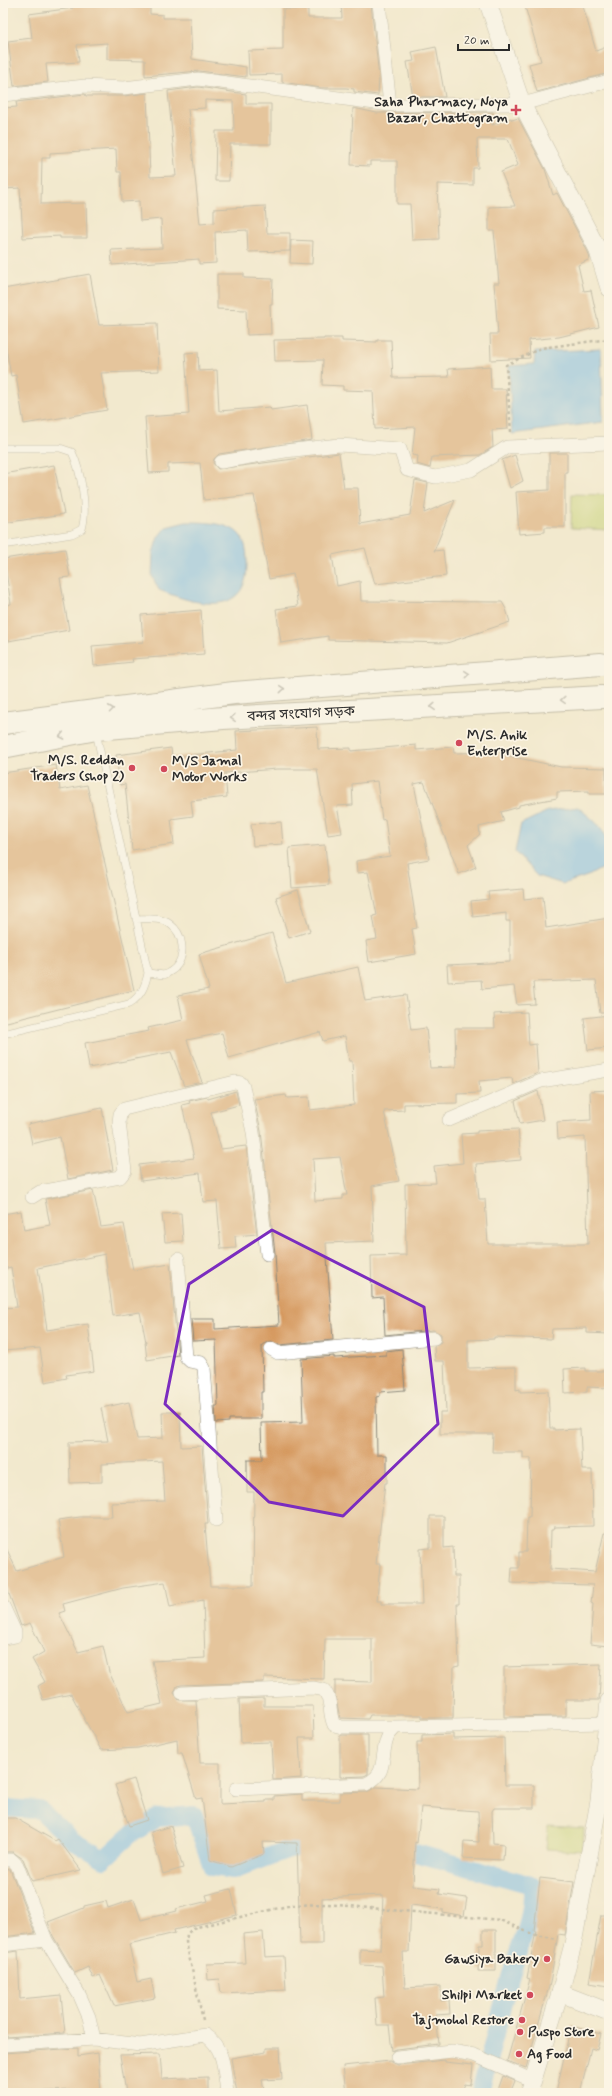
<svg xmlns="http://www.w3.org/2000/svg" width="612" height="2096" viewBox="0 0 612 2096" font-family="Mynerve,'Noto Sans Bengali',sans-serif">
<style>
.green{fill:#c2d173;stroke:#767e4f}
.water{fill:#77bbed;stroke:#51738c}
.lines{fill:none;stroke-linecap:round;stroke-linejoin:round}
.canal{stroke:#77bbed;stroke-width:18}
.building{fill:#d5995e;fill-rule:evenodd}
.service-casing{stroke:#8e8a7c;stroke-width:8}
.minor-casing{stroke:#8e8a7c;stroke-width:14}
.tertiary-casing{stroke:#8e8a7c;stroke-width:18}
.trunk-casing{stroke:#8e8a7c;stroke-width:24}
.path{stroke:#8e8a7c;stroke-width:2.5;stroke-dasharray:3 3;stroke-linecap:butt}
.service{stroke:#fff;stroke-width:7}
.minor{stroke:#fff;stroke-width:13}
.tertiary{stroke:#fff;stroke-width:17}
.trunk{stroke:#fff;stroke-width:22}
.oneway{stroke:#a0a0a0}
.marked{fill:none;stroke:#7b2cbf;stroke-width:3;stroke-linejoin:round}
.poi-dot{fill:#d1495b;stroke:#fcf5e5;stroke-width:1.5}
.labels{text-anchor:middle;dominant-baseline:central;stroke-width:3.5;stroke-linejoin:round;paint-order:stroke}
.poi-label{font-size:14px;font-weight:bold;fill:#2b2b2b;stroke:#fcf5e5;text-anchor:end}
.street-label{font-size:14px;fill:#2b2b2b;stroke:#fcf5e5}
</style>
<rect width="100%" height="100%" fill="#fcf5e5"/>
<filter id="ink" filterUnits="userSpaceOnUse"><feTurbulence type="fractalNoise" baseFrequency=".025" numOctaves="2"/><feDisplacementMap in="SourceGraphic" scale="8" xChannelSelector="R" yChannelSelector="G"/><feConvolveMatrix kernelMatrix="1 2 1 2 8 2 1 2 1" color-interpolation-filters="sRGB"/></filter>
<filter id="wash" filterUnits="userSpaceOnUse"><feTurbulence type="fractalNoise" baseFrequency=".012" numOctaves="4" result="noise"/><feDisplacementMap in="SourceGraphic" scale="16" xChannelSelector="R" yChannelSelector="G"/><feGaussianBlur stdDeviation="0.9" result="paint"/><feColorMatrix in="noise" values="0 0 0 0 0 0 0 0 0 0 0 0 0 0 0 0 0 1.4 0 .05"/><feComposite in="paint" operator="in"/></filter>
<g filter="url(#wash)">
<rect width="100%" height="100%" fill="#f2e9ce"/>
<path class="green" d="M572,494L609,495V530L571,528Z
M548,1826L584,1828L583,1851L546,1849Z"/>
<path class="water" d="M601,349L603,422L512,434L509,366L534,364L535,352Z
M186,522C201,522 228,522 239,534C246,541 247,554 247,563C248,620 194,604 159,590L152,576L153,553L158,537L166,527Z
M578,807C602,828 609,829 609,864L590,875L563,884L537,876L515,852L521,824L548,811Z"/>
<g class="lines">
<path class="canal" d="M3,1808L40,1810L73,1841L104,1859L130,1835L157,1818L194,1815L212,1867L233,1870L289,1849L322,1845
M390,1846L532,1885C534,1913 523,1937 515,1962C501,2005 492,2050 480,2093"/>
</g>
<g id="blocks">
<path class="building" d="M73,3H150V14L163,15V18H190L192,59L246,67V77L199,71L145,76V60L107,59V43L77,45L79,62L46,64L48,82L14,86L8,41L32,38L29,14L73,8Z
M341,3H371L379,77L378,95L354,92V89L346,88H321L282,82V74L249,75L248,51L283,50V9L308,10V18H342Z
M524,3H582L596,51L609,46V73L537,92L529,64L541,61Z
M436,47L445,97H413L407,62L414,61L412,52Z
M198,87L246,94V104H271V144H230L229,181H215L216,131H234L233,101L205,100V108L188,109L200,224L214,223V209L265,206L267,233H290V251L248,252L247,230L215,232L216,263L199,264V259L112,265L111,250L162,248L161,219L140,221L139,201L122,202L121,172H117L116,149L50,153V158H42L41,204L86,203L87,238H60V236L23,238L20,188L3,189V108L17,107L16,102L85,94L86,96H124L147,93L150,177L176,176L168,91Z
M353,108L377,113L493,112L492,125L511,118L512,120L518,118L545,169L553,195L557,193L588,252L590,259L578,265L584,291L591,290L599,327L559,337L529,340L530,358L491,360L490,334H498L494,283H499L494,231H489V207L515,206L501,172L518,165L508,139H477L478,168H473V185L437,184L439,239L412,240L410,204H397V161H370V166L351,165Z
M291,240L313,241L312,264L290,263Z
M90,274L99,325L157,323L159,371L101,373L107,410L24,424L16,375L11,376L4,336L3,289Z
M217,274H244V278L273,279L272,304H270L271,334L247,335L246,310L217,309Z
M324,338H342V341L377,342V340H391L393,378L449,377L448,369L490,366L491,389H506L508,429L492,430L493,447L480,455L432,457L430,468L417,464L418,456L412,455L415,427L375,429L373,391L343,390V386L322,385L323,360L275,361L274,340L324,339Z
M198,352L199,371L217,370L219,411L270,407L271,410L307,405L312,440L219,454L214,459L213,463L218,469L339,453L344,488H358L360,524L410,515L415,480L428,483L424,513L455,500L434,551L443,550L446,576L375,584L365,548L332,555L337,586L360,581L361,601L502,602L506,609L510,622L447,643L328,640V636L281,643L276,609L298,606L293,574L269,579L254,495L204,500L200,463L168,464V472L149,473L145,417L189,414L185,353Z
M549,453H567V472H565V527H545V532L519,534L516,492L549,490Z
M515,455L523,481L510,488L502,460Z
M54,465L64,514L3,523V474Z
M65,549L70,577L60,578L69,630L3,642V606L11,604L4,559Z
M201,610L204,654L132,659L133,662L94,666L92,646L143,642L141,615Z
M317,727L318,749L351,748V751L416,745V750L453,747L454,753L504,752V755L561,767L606,768V794H589V791L557,792V798L519,805V807L501,812L504,821L479,827L480,834L468,845L476,867L459,874L424,782L414,784L429,859L407,863L417,928L412,929L416,954L369,962L366,941L377,939L373,916L377,915L368,872L357,873L356,861L390,856L385,819L382,820L377,781L352,784L353,805L337,806L342,833L328,835L317,769H277L225,773L227,797L191,801L193,816L171,819L174,844L132,850L125,784L120,785L116,755L171,748L172,757L237,750L236,731Z
M56,765L60,790L87,785L134,990L3,1023V773Z
M281,822L283,844L253,846L251,824Z
M325,845L329,885L292,888L289,848Z
M523,889L524,899L543,897L546,928L609,918V1013H600L596,980L533,982L535,1004L517,1005L514,986L482,989L481,980L448,982L447,965L510,962V921H506V913L473,917L471,901L489,899L488,892Z
M298,890L310,931L289,938L276,897Z
M272,933L286,983L358,967L365,1001L406,995L411,1030L426,1028L430,1068L456,1067L455,1028H495L494,1014L527,1012L529,1045L536,1044L538,1073L513,1084L512,1078L479,1081L480,1093L457,1094V1103L404,1104V1110L384,1111L399,1181L372,1186L374,1241L326,1243L333,1340L280,1345L271,1341L267,1342L262,1346L263,1392H261V1419H229V1422L216,1423L215,1406H218L216,1340L193,1341L191,1319H215V1329L279,1325L275,1253L261,1131L254,1099L286,1095L287,1098L309,1097L310,1110L354,1105L352,1061H349L345,1036L323,1041L320,1032L229,1058L222,1033L187,1040L202,1082L184,1086L171,1052L89,1068L85,1043L149,1031L148,1028L183,1020L178,995L209,989L199,954ZM340,1157L347,1195H343V1199L315,1201L313,1159Z
M609,1015V1048L588,1050L584,1018Z
M609,1090V1334L587,1333V1328L552,1329L551,1339L494,1337V1339L468,1340V1368L516,1367V1390L520,1389V1392L548,1391L550,1428H554V1430L580,1429L582,1470H592L593,1526L554,1527L553,1530H551L550,1569L595,1572L604,1533L609,1534L608,1646L590,1644L593,1604L591,1603L593,1585L511,1583L512,1568H519V1552H526L527,1517H530L531,1458H523V1452H492L493,1434H440V1412H446L444,1361H435L434,1346L441,1342V1334L433,1330L385,1335L383,1297L372,1298L371,1256L406,1255L405,1184L436,1183L434,1166L463,1163L461,1134L477,1133V1131L518,1129L521,1160L476,1164L479,1199H485L488,1244H588L585,1137L558,1139L557,1122L591,1120L590,1091Z
M236,1091L239,1105L211,1112L221,1149L246,1146L257,1234L235,1236L236,1248L221,1249L217,1201L203,1202L200,1173L141,1181L139,1165L194,1158L182,1105L190,1103L189,1101L207,1097L208,1099Z
M538,1091L543,1120L520,1124L515,1101Z
M102,1108L113,1170L68,1179L60,1137L32,1144L28,1124Z
M93,1190L101,1227L124,1224L133,1270L170,1264L178,1355L147,1360L145,1342H146L140,1312L113,1316L105,1254L38,1268L47,1330L88,1324L94,1371L66,1375L67,1378L45,1382L40,1348L3,1351V1308L17,1307L11,1267L3,1269V1214L21,1211L24,1230L50,1225L45,1199Z
M181,1213L183,1241L165,1242L162,1214Z
M402,1349L405,1390L380,1392V1396L376,1397L377,1455H387V1483H385L376,1564H380L377,1601H381V1604H422L420,1549L430,1548V1516H444V1548L453,1547L454,1576H459V1604H457L459,1666L454,1667L453,1718H422V1715H370L368,1719L340,1718L335,1694V1681L372,1682V1639H325L324,1679L264,1677V1682L181,1685L177,1686L174,1693L179,1700H196L200,1763H220V1804L266,1802V1800H274V1796L302,1794V1801H340V1793L367,1792L376,1787L418,1789L417,1742H422V1735L453,1734V1739L504,1738L505,1785H534V1808H494L492,1811L493,1843L504,1844L503,1860L463,1858L464,1841L479,1842L478,1811L421,1807L417,1843L415,1842L413,1886L440,1889L439,1894L467,1898L464,1916L443,1912V1909L411,1905L409,1952H403L405,1988L441,1986V2001L449,2000L450,2014L436,2015L439,2044L396,2049L392,2051L389,2025H377L375,1998L384,1997L382,1966L360,1965V1949L381,1950L383,1895L322,1898V1944H300L297,1843L263,1842L264,1854L231,1867L210,1860L202,1798L196,1799L182,1753H178L177,1739L138,1748L101,1750L71,1694L43,1700L38,1686L45,1682L32,1659L44,1652L30,1623L21,1626L6,1586L3,1587V1541L17,1571L64,1557L58,1520L80,1517H112L111,1503L165,1501L162,1461L102,1464V1482L70,1483L69,1442L108,1441L101,1408L129,1402L137,1439L163,1438L162,1412H180L181,1447L202,1446L208,1524H205L210,1586H253L254,1492H247V1460H262L261,1423L303,1422L301,1359L334,1356V1358L386,1355V1351ZM165,1582L170,1607L203,1600L205,1658L152,1661L162,1704L128,1712L109,1672L103,1646L78,1652L59,1613L65,1611L63,1604L123,1588Z
M586,1368V1371H609V1388L587,1387V1392L565,1393L564,1369Z
M601,1664L599,1700H566V1716L504,1717V1667Z
M264,1698V1706H313L314,1738H299L301,1778L273,1780L271,1742L241,1743L239,1699Z
M340,1735H368V1774L364,1776L340,1777Z
M134,1779L147,1820L129,1826L115,1785Z
M3,1818H15L55,1841L58,1839L81,1870L32,1881L23,1859L13,1852H3Z
M171,1826L183,1868L163,1874L151,1832Z
M3,1868L10,1869L35,1933L3,1937Z
M540,1878L574,1882L565,1935L558,1934L550,1983L526,2068L507,2061L530,1979L527,1978L536,1931H534Z
M231,1889L237,1915L174,1930L175,1933L129,1944L137,1982L151,1979L155,1998L114,2006L100,1975L93,1978L88,1967L75,1973L53,1936L48,1922L84,1908V1906L106,1901L108,1908L134,1899L141,1920L177,1911L176,1909L208,1901L206,1895Z
M601,1915H609V1986L589,1983Z
M483,1930H496V1971H478L479,1945H483Z
M263,1932L265,1957L284,1956L286,1990L221,1993L219,1979L208,1980L207,1964L245,1963L243,1934Z
M18,1951L20,1999L61,1995L65,2033L6,2037L3,1953Z
M571,2026L601,2034L597,2050L591,2048L580,2093H556Z
M78,2048V2056L98,2053L101,2093H73V2090L3,2093V2053Z
M266,2048H280L282,2079L262,2080L264,2089L237,2093L231,2058L266,2052Z
M160,2054L162,2079L208,2077V2090L173,2093H126L120,2055Z
M445,2060V2062L473,2065L471,2085L465,2084L461,2093H346L343,2066L390,2061L398,2065Z
M503,2076L515,2081L510,2093L498,2090Z"/>
</g>
</g>
<g filter="url(#ink)">
<use href="#blocks" fill-opacity="0" stroke="#8e8a7c" stroke-width="1"/>
<g class="lines">
<defs>
<path id="service" d="M3,448H60L72,452C81,471 88,509 82,529L72,534L3,545
M136,919C147,919 161,917 170,924C184,934 186,956 175,968C172,971 168,973 164,975L148,973
M3,1034L129,1004C141,996 145,987 148,973L96,732"/>
<path id="minor" d="M379,3L390,105
M3,95L85,86L124,88L198,79L390,105L522,104L609,81
M597,248L609,247
M221,462L285,451L339,445L400,449L407,470L435,477L471,470L507,447L609,443
M449,1120L541,1081L609,1070
M32,1197L40,1192L120,1177L125,1171L119,1122L120,1114L124,1109L235,1082L241,1083L243,1087L253,1132L267,1254
M178,1259L186,1357L190,1361L201,1363L204,1368L216,1520
M271,1349L278,1353L434,1338
M3,1606L15,1632V1636L3,1638
M182,1693L314,1688L324,1690C333,1702 328,1712 334,1725L342,1727H396
M236,1789L366,1784C388,1774 380,1758 387,1739C388,1735 393,1730 396,1727L606,1723
M3,1860H12L17,1865L46,1940L80,1996L89,2017L94,2039
M3,1945L46,1940
M3,2045L94,2039L140,2045L205,2035C225,2048 224,2071 227,2093
M397,2057L452,2051L474,2055L534,2081"/>
<path id="tertiary" d="M488,3L522,104L597,248L609,288
M560,1993L609,2012
M529,2093L560,1993L573,1944L599,1801L609,1701"/>
<path id="trunk" d="M3,723L234,693L601,664
M3,747L96,729L223,718L602,697"/>
</defs>
<use href="#service" class="service-casing"/>
<use href="#minor" class="minor-casing"/>
<use href="#tertiary" class="tertiary-casing"/>
<use href="#trunk" class="trunk-casing"/>
<path class="path" d="M511,432L506,365L541,348L609,339
M203,2020L186,1942L187,1934L193,1928L292,1905L327,1904L500,1920L532,1934L557,1939"/>
<use href="#service" class="service"/>
<use href="#minor" class="minor"/>
<use href="#tertiary" class="tertiary"/>
<use href="#trunk" class="trunk"/>
</g>
<defs><path id="oneway-chevron" d="M-2-3.5L2.5 0L-2 3.5" fill="none" stroke-width="1.6" stroke-linecap="round" stroke-linejoin="round"/></defs>
<g class="oneway">
<use href="#oneway-chevron" transform="translate(467 674) rotate(-5)"/>
<use href="#oneway-chevron" transform="translate(282 689) rotate(-5)"/>
<use href="#oneway-chevron" transform="translate(563 700) rotate(177)"/>
<use href="#oneway-chevron" transform="translate(433 707) rotate(177)"/>
<use href="#oneway-chevron" transform="translate(111 709) rotate(-7)"/>
<use href="#oneway-chevron" transform="translate(233 718) rotate(177)"/>
<use href="#oneway-chevron" transform="translate(62 736) rotate(169)"/>
</g>
</g>
<path d="M0 0H612V2096H0ZM272,1230L424,1307L438,1424L343,1516L269,1502L165,1404L189,1284Z" fill="#f2e9ce" fill-opacity=".55" fill-rule="evenodd"/>
<path class="marked" d="M272,1230L424,1307L438,1424L343,1516L269,1502L165,1404L189,1284Z"/>
<g class="poi-dot">
<path d="M514 104h4v4h4v4h-4v4h-4v-4h-4v-4h4z"/>
<circle cx="459" cy="743" r="4"/>
<circle cx="132" cy="768" r="4"/>
<circle cx="164" cy="769" r="4"/>
<circle cx="547" cy="1959" r="4"/>
<circle cx="530" cy="1995" r="4"/>
<circle cx="522" cy="2020" r="4"/>
<circle cx="520" cy="2032" r="4"/>
<circle cx="519" cy="2054" r="4"/>
</g>
<g class="labels">
<g class="poi-label">
<text x="508" y="102">Saha Pharmacy, Noya<tspan x="508" dy="16">Bazar, Chattogram</tspan></text>
<text x="467" y="735" text-anchor="start">M/S. Anik<tspan x="467" dy="16">Enterprise</tspan></text>
<text x="124" y="760">M/S. Reddan<tspan x="124" dy="16">Traders (shop 2)</tspan></text>
<text x="172" y="761" text-anchor="start">M/S Jamal<tspan x="172" dy="16">Motor Works</tspan></text>
<text x="539" y="1959">Gawsiya Bakery</text>
<text x="522" y="1995">Shilpi Market</text>
<text x="514" y="2020">Tajmohol Restore</text>
<text x="528" y="2032" text-anchor="start">Puspo Store</text>
<text x="527" y="2054" text-anchor="start">Ag Food</text>
</g>
<g class="street-label">
<text transform="translate(301 714) rotate(-3)">বন্দর সংযোগ সড়ক</text>
</g>
</g>
<rect width="612" height="2096" fill="none" stroke="#fcf5e5" stroke-width="16"/>
<path d="M458 44v6h51v-6" fill="none" stroke="#2b2b2b" stroke-width="2"/>
<text x="464" y="44" font-size="12" fill="#2b2b2b" stroke="#fcf5e5" stroke-width="3" paint-order="stroke">20 m</text>
</svg>
